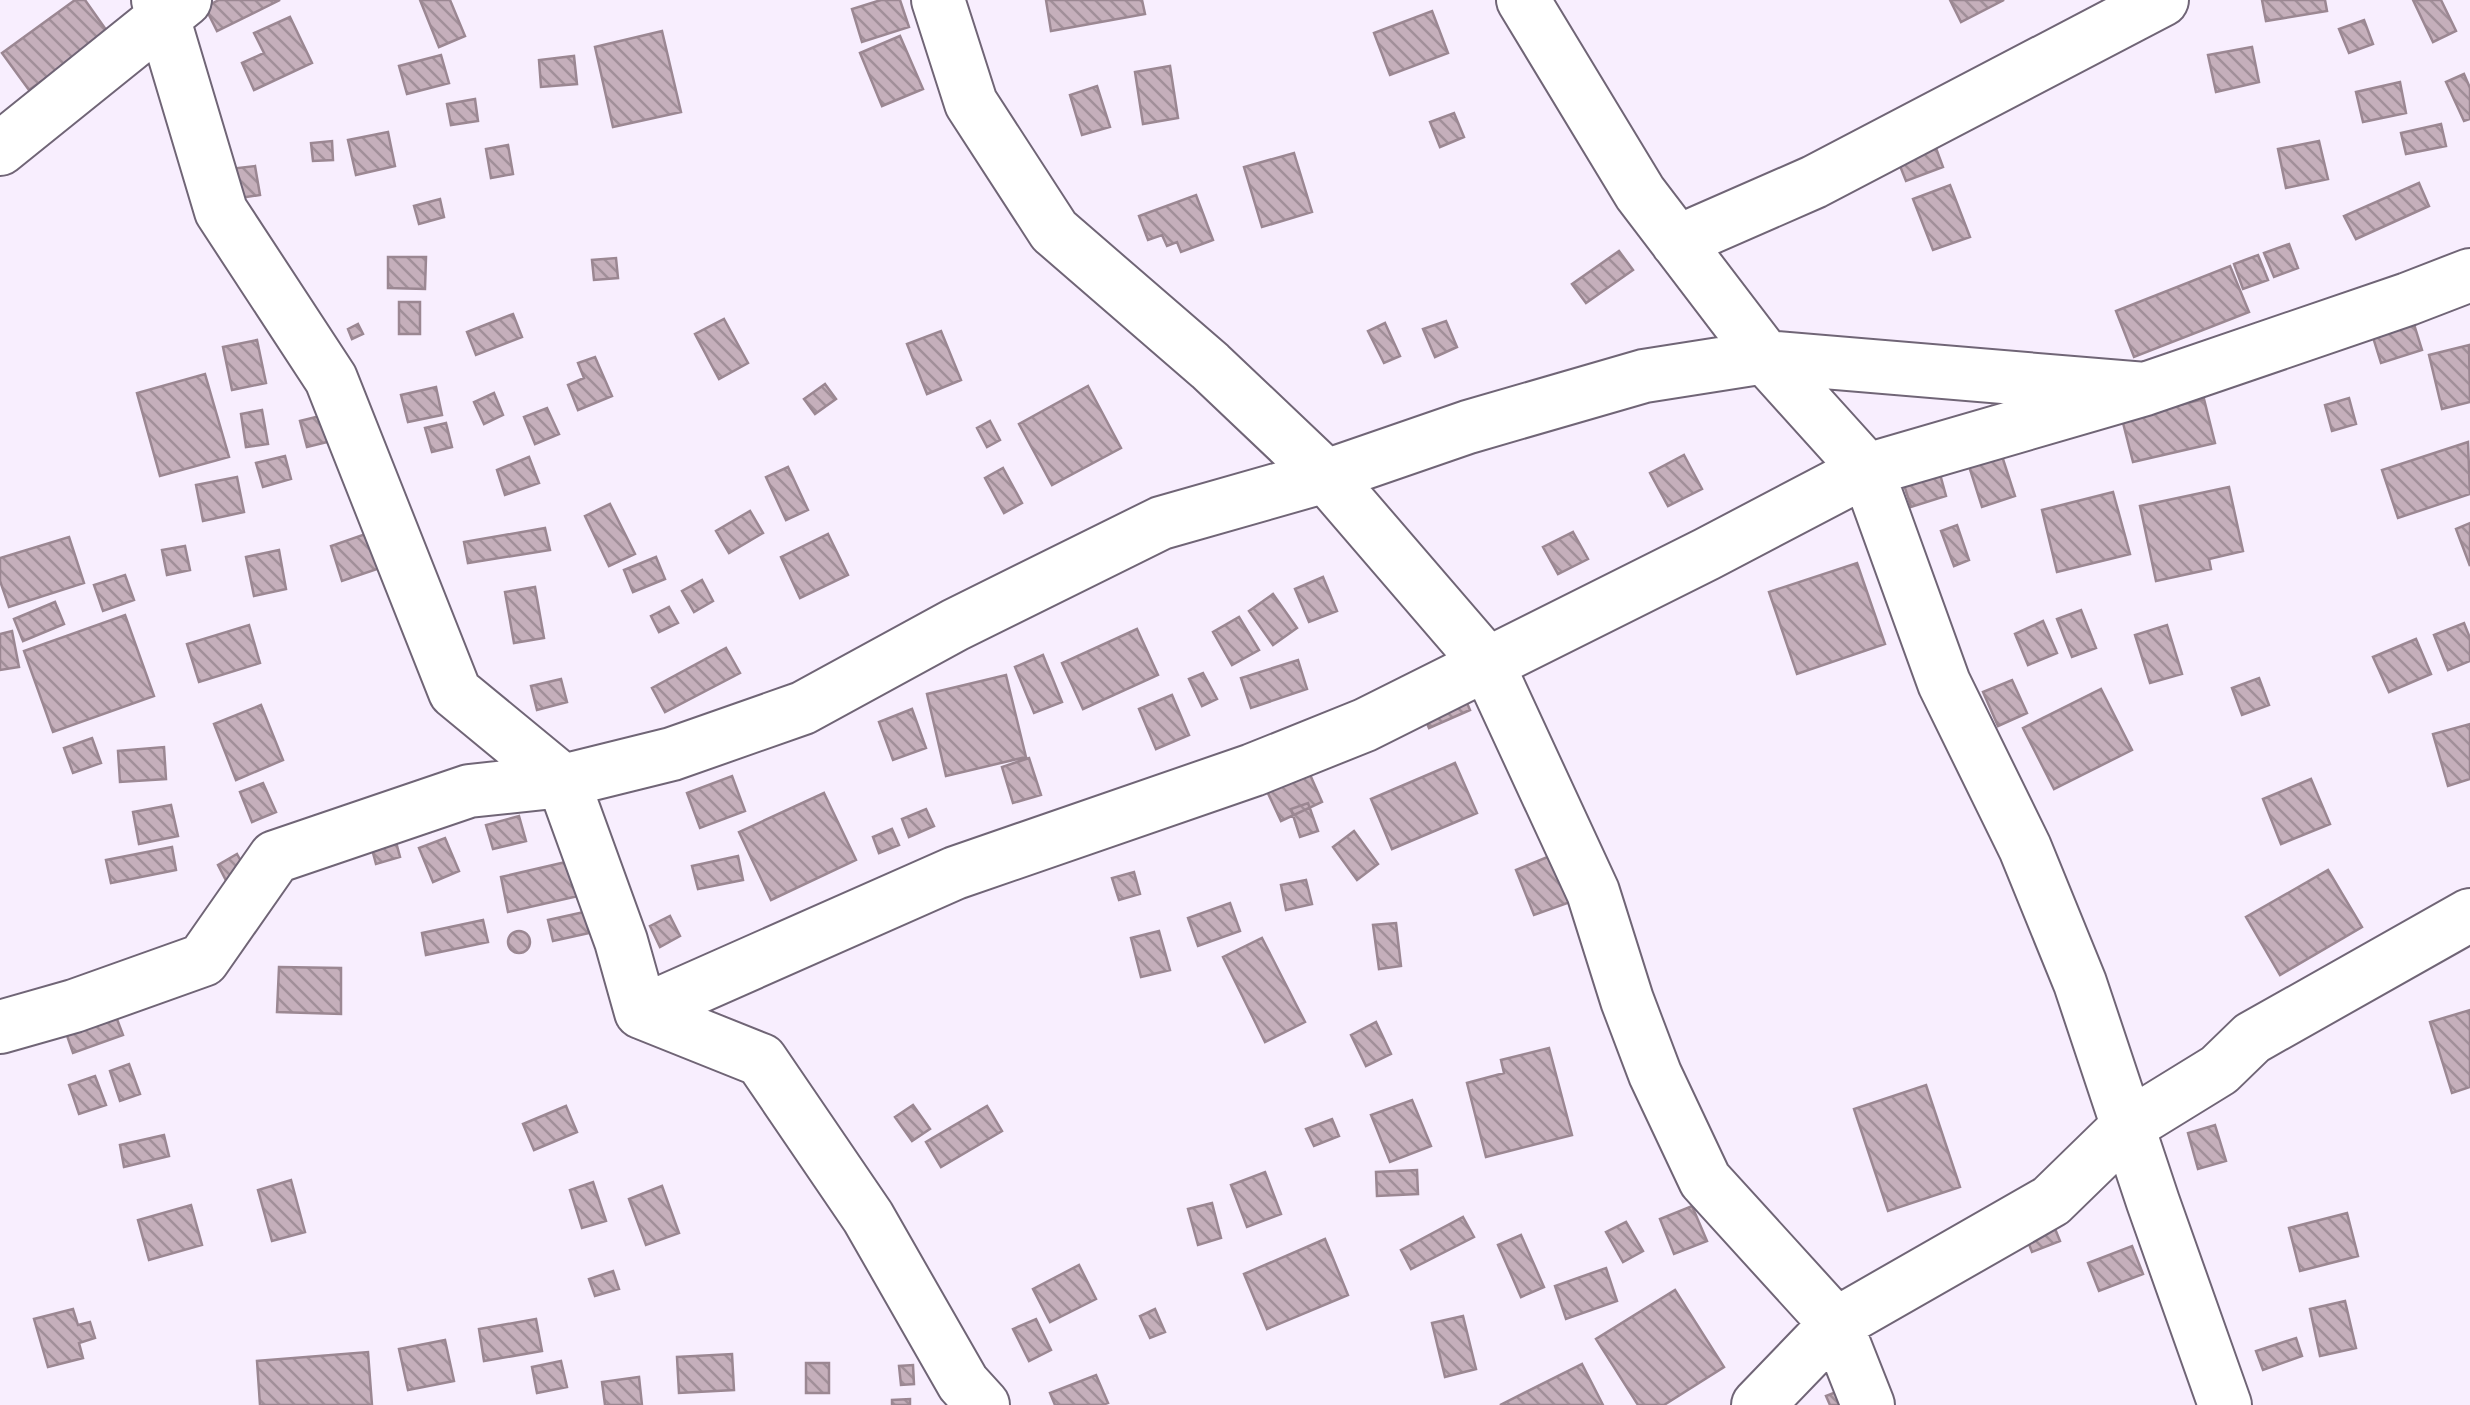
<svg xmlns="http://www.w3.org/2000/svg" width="2470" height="1405" viewBox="0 0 2470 1405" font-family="'Fira Sans',sans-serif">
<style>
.building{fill:url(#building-back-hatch);stroke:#9b8792;stroke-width:2.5}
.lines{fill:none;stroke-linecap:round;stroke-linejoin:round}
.minor-casing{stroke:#706576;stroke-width:56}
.minor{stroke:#fff;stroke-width:52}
</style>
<defs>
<pattern id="building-back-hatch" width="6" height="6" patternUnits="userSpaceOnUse" patternTransform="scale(2.5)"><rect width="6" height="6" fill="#c5afbb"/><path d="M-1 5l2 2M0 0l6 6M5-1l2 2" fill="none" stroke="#a18f99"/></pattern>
</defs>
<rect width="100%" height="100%" fill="#f8eefe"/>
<path class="building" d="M75,0H85L109,34L29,90L2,53Z
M219,0H280L217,31L205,7Z
M420,0H450L465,36L439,47Z
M881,0H900L909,27L862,42L852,9Z
M1046,0H1142L1145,14L1051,31Z
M1950,0H2004L1961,22Z
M2262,0H2325L2327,11L2266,21Z
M2413,0H2441L2456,31L2433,42Z
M1432,11L1448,53L1390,75L1374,33Z
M290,17L312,63L254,90L242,63L264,53L254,33Z
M2364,20L2373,44L2349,53L2339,29Z
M662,31L681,112L613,127L595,47Z
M900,36L923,89L882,106L860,53Z
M2252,47L2259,82L2216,92L2208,55Z
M441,55L449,83L407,94L399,66Z
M574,56L577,84L541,87L539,60Z
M1170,66L1178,118L1143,124L1135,72Z
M2464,74L2470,88V119L2464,121L2446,82Z
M2400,82L2406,113L2363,122L2356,92Z
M1097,86L1110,127L1082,135L1070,95Z
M475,99L478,121L451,125L447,104Z
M1454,113L1464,137L1440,147L1430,122Z
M2441,124L2446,146L2406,154L2401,133Z
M388,132L395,166L356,175L348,140Z
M1930,132L1943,167L1906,181L1892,146Z
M332,141L333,160L313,161L311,143Z
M2319,141L2328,179L2286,188L2278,149Z
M508,145L513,174L491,178L486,149Z
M1294,153L1312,212L1262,227L1244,167Z
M255,166L260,195L233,199L229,169Z
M2419,183L2429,206L2356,239L2344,216Z
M1950,185L1970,237L1933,250L1913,199Z
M1196,195L1213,240L1181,252L1177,242L1167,246L1162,235L1148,240L1139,216Z
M440,199L444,217L419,224L414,206Z
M2289,244L2298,268L2274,277L2264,253Z
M1619,251L1633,270L1586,303L1572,284Z
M2258,255L2268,280L2243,289L2234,264Z
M388,257H426L425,289L388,288Z
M616,258L618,278L594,280L592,260Z
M2230,266L2249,312L2134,357L2116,311Z
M399,302H420V334H399Z
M513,314L522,337L476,355L467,332Z
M724,319L748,363L719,379L695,334Z
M1446,321L1457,347L1435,357L1423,329Z
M2413,321L2422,350L2381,363L2372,334Z
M1385,323L1400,356L1384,363L1368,331Z
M358,324L363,334L352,339L348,329Z
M941,331L961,380L927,394L907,344Z
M257,340L266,383L232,390L223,347Z
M2469,345L2470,402L2442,409L2429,355Z
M595,357L612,396L578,410L568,385L584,378L578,363Z
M205,374L229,457L160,476L137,393Z
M825,384L836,399L815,414L804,399Z
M1088,386L1121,448L1052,485L1019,424Z
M436,387L442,415L408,422L401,395Z
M494,393L503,415L484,424L474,402Z
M2349,398L2356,424L2332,431L2325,405Z
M2204,399L2215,443L2133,462L2122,419Z
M547,408L559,434L535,444L524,417Z
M262,410L268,444L246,447L241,414Z
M324,415L331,441L307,447L300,421Z
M990,421L1000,440L987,447L977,428Z
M446,423L452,447L432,452L425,428Z
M2468,442L2470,494L2398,518L2382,470Z
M2001,453L2015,496L1982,507L1968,463Z
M1684,455L1702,489L1668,506L1650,473Z
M285,456L291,479L263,487L256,463Z
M529,457L539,483L505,495L497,470Z
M788,467L808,510L786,520L766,477Z
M1003,468L1022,503L1004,513L985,478Z
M1940,474L1946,496L1911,507L1904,485Z
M237,477L244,512L203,521L196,485Z
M2229,487L2243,551L2209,559L2211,569L2156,581L2140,506Z
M2113,492L2130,554L2057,572L2042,510Z
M610,504L635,554L609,566L585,516Z
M750,511L763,533L729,553L716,531Z
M2470,523V566L2456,529Z
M1957,525L1969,560L1954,566L1941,531Z
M545,528L550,550L468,563L464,542Z
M374,531L386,566L342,581L331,546Z
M1573,532L1588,559L1558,574L1543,547Z
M828,534L848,575L800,598L781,557Z
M69,537L84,583L9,607L0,581V558Z
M185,546L190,570L167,575L162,550Z
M279,550L286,589L254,596L246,557Z
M656,557L665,579L633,592L624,570Z
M1857,563L1885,644L1797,674L1769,592Z
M125,575L134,600L103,611L94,585Z
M1323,577L1337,611L1309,622L1295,589Z
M702,580L713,601L694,612L682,591Z
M535,587L544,638L514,643L505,592Z
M1273,594L1297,628L1273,645L1249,611Z
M55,602L64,624L23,641L14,619Z
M669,607L678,623L659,632L651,616Z
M2081,610L2096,648L2072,657L2057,619Z
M125,615L154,696L53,732L24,651Z
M1239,617L1259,650L1232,665L1213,632Z
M2043,621L2057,653L2028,665L2015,634Z
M2464,623L2470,638V661L2448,670L2434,635Z
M249,625L260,663L199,682L187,644Z
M2167,625L2182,674L2150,683L2135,635Z
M1137,629L1158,675L1083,709L1062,663Z
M12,631L19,667L0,670V634Z
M2416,639L2431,674L2389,692L2373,657Z
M726,648L740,673L665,712L652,688Z
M1043,655L1062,702L1034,713L1015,667Z
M1298,660L1307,689L1251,708L1241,678Z
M1203,673L1217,699L1202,706L1189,679Z
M1006,675L1026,757L946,776L927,694Z
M2259,678L2269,705L2242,715L2232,688Z
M561,679L567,702L537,710L531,686Z
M2012,680L2027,713L1998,726L1983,692Z
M1459,684L1470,710L1429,728L1418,702Z
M2101,689L2132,750L2054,789L2023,728Z
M1172,695L1189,735L1156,749L1139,709Z
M261,705L283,760L236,780L214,724Z
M912,709L926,748L893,760L879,722Z
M2470,724V779L2448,786L2433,734Z
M92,738L101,763L73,773L64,748Z
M164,747L166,779L120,782L118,751Z
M1029,758L1041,795L1013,803L1002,767Z
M1455,763L1477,813L1392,849L1371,799Z
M1308,770L1322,802L1281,821L1266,789Z
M732,776L745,811L700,828L687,793Z
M2311,779L2330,824L2281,844L2263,799Z
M263,783L276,812L252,822L240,792Z
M824,793L856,860L771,900L739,832Z
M1308,803L1318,831L1300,837L1291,809Z
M171,805L178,836L139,844L133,812Z
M926,809L934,826L909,837L902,819Z
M519,816L526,841L493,849L486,825Z
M892,829L899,845L879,853L873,837Z
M393,831L400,857L376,864L369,838Z
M1354,831L1378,864L1357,880L1333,847Z
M445,838L459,871L433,882L419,848Z
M172,847L176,870L111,883L106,860Z
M237,854L252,881L232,892L218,865Z
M1555,854L1573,901L1534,915L1516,870Z
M738,856L743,880L698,889L692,866Z
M570,861L578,896L508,912L501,877Z
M2328,870L2362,927L2280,975L2246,917Z
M1134,872L1140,894L1119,900L1112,878Z
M1306,880L1312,904L1286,910L1281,885Z
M1230,903L1240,931L1198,946L1188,918Z
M584,912L589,933L553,941L548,920Z
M670,916L680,936L660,947L650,926Z
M483,920L488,942L426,955L422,933Z
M1396,923L1401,966L1379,969L1373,925Z
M508 942a11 11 0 1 1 22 0a11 11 0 1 1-22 0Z
M1159,931L1170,970L1141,977L1131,938Z
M1262,938L1305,1022L1265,1042L1223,957Z
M279,967L341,968V1014L277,1012Z
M112,1006L123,1035L73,1053L63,1024Z
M2470,1010V1087L2452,1093L2430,1022Z
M1376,1022L1391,1054L1366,1066L1351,1035Z
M1549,1048L1572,1135L1486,1157L1467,1083L1504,1073L1501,1060Z
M129,1064L140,1094L120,1101L110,1071Z
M95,1076L106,1105L79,1114L69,1085Z
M1926,1085L1960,1187L1888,1211L1854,1109Z
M1412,1100L1431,1146L1390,1162L1371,1115Z
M913,1105L930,1129L912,1141L895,1117Z
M566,1106L577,1132L534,1150L523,1124Z
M987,1106L1002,1131L941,1167L926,1142Z
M1332,1119L1339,1136L1314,1146L1306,1129Z
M2215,1125L2226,1161L2198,1169L2188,1133Z
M164,1135L169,1156L124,1167L120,1145Z
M1417,1170L1418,1194L1377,1196L1376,1172Z
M1265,1172L1281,1214L1247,1227L1231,1185Z
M291,1180L305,1232L272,1241L258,1190Z
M593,1182L606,1221L582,1228L570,1190Z
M662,1186L679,1233L646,1245L629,1199Z
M1212,1203L1221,1238L1198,1245L1188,1209Z
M191,1205L202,1245L149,1260L138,1220Z
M1692,1206L1707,1241L1674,1254L1660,1219Z
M2347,1213L2358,1256L2300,1271L2289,1228Z
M2049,1214L2060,1241L2032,1252L2021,1224Z
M1463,1217L1474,1237L1411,1269L1401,1250Z
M1626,1222L1643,1251L1623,1262L1606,1232Z
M1521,1235L1544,1287L1521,1297L1498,1245Z
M1325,1239L1348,1295L1267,1329L1244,1274Z
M2132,1246L2143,1274L2099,1291L2088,1263Z
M1079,1265L1096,1299L1050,1322L1033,1289Z
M1606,1268L1617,1301L1566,1319L1555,1286Z
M613,1271L619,1289L595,1296L589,1279Z
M1675,1290L1724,1367L1664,1405H1638L1596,1339Z
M2345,1301L2356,1348L2320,1356L2310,1309Z
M73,1309L78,1325L90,1322L95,1338L79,1343L83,1358L48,1367L34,1319Z
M1155,1309L1165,1332L1150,1338L1140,1316Z
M1463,1316L1476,1369L1445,1377L1432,1323Z
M536,1319L542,1351L484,1361L479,1329Z
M1036,1319L1051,1350L1029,1361L1013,1329Z
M2296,1338L2302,1356L2263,1370L2256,1351Z
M445,1340L454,1381L408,1390L399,1349Z
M368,1352L372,1405H260L257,1361Z
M732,1354L734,1390L679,1393L677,1357Z
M561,1361L567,1387L537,1393L532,1367Z
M806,1363H829V1393H806Z
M1582,1364L1603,1405H1500Z
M913,1365L914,1384L901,1385L899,1366Z
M1096,1375L1108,1403L1102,1405H1055L1050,1393Z
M639,1377L642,1405H605L602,1382Z
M1841,1390L1847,1405H1830L1826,1396Z
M910,1399V1405H892V1400Z"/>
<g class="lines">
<defs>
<path id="minor" d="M158,0L221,211L331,379L455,692L563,781L621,941L641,1012
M938,0L971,103L1054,231L1210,366L1326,476L1487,663L1593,892L1627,1000L1655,1074L1705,1180L1836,1324L1868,1405
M1523,0L1640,193L1765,357L1867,470L1944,683L2025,848L2080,983L2153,1202L2225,1405
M0,149L185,0
M1677,242L1814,182L2162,0
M641,1012L955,873L1253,770L1365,725L1707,554L1867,470L2145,389L2408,299L2470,275
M641,1012L761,1060L868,1217L963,1383L983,1405
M0,1027L74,1006L203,960L275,857L469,791L563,781L672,754L803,708L955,625L1161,523L1326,476L1468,427L1644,376L1765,357L2145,389
M1758,1405L1836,1324L2051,1201L2128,1126L2219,1070L2252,1038L2470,915"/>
</defs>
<use href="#minor" class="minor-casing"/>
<use href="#minor" class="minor"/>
</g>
</svg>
